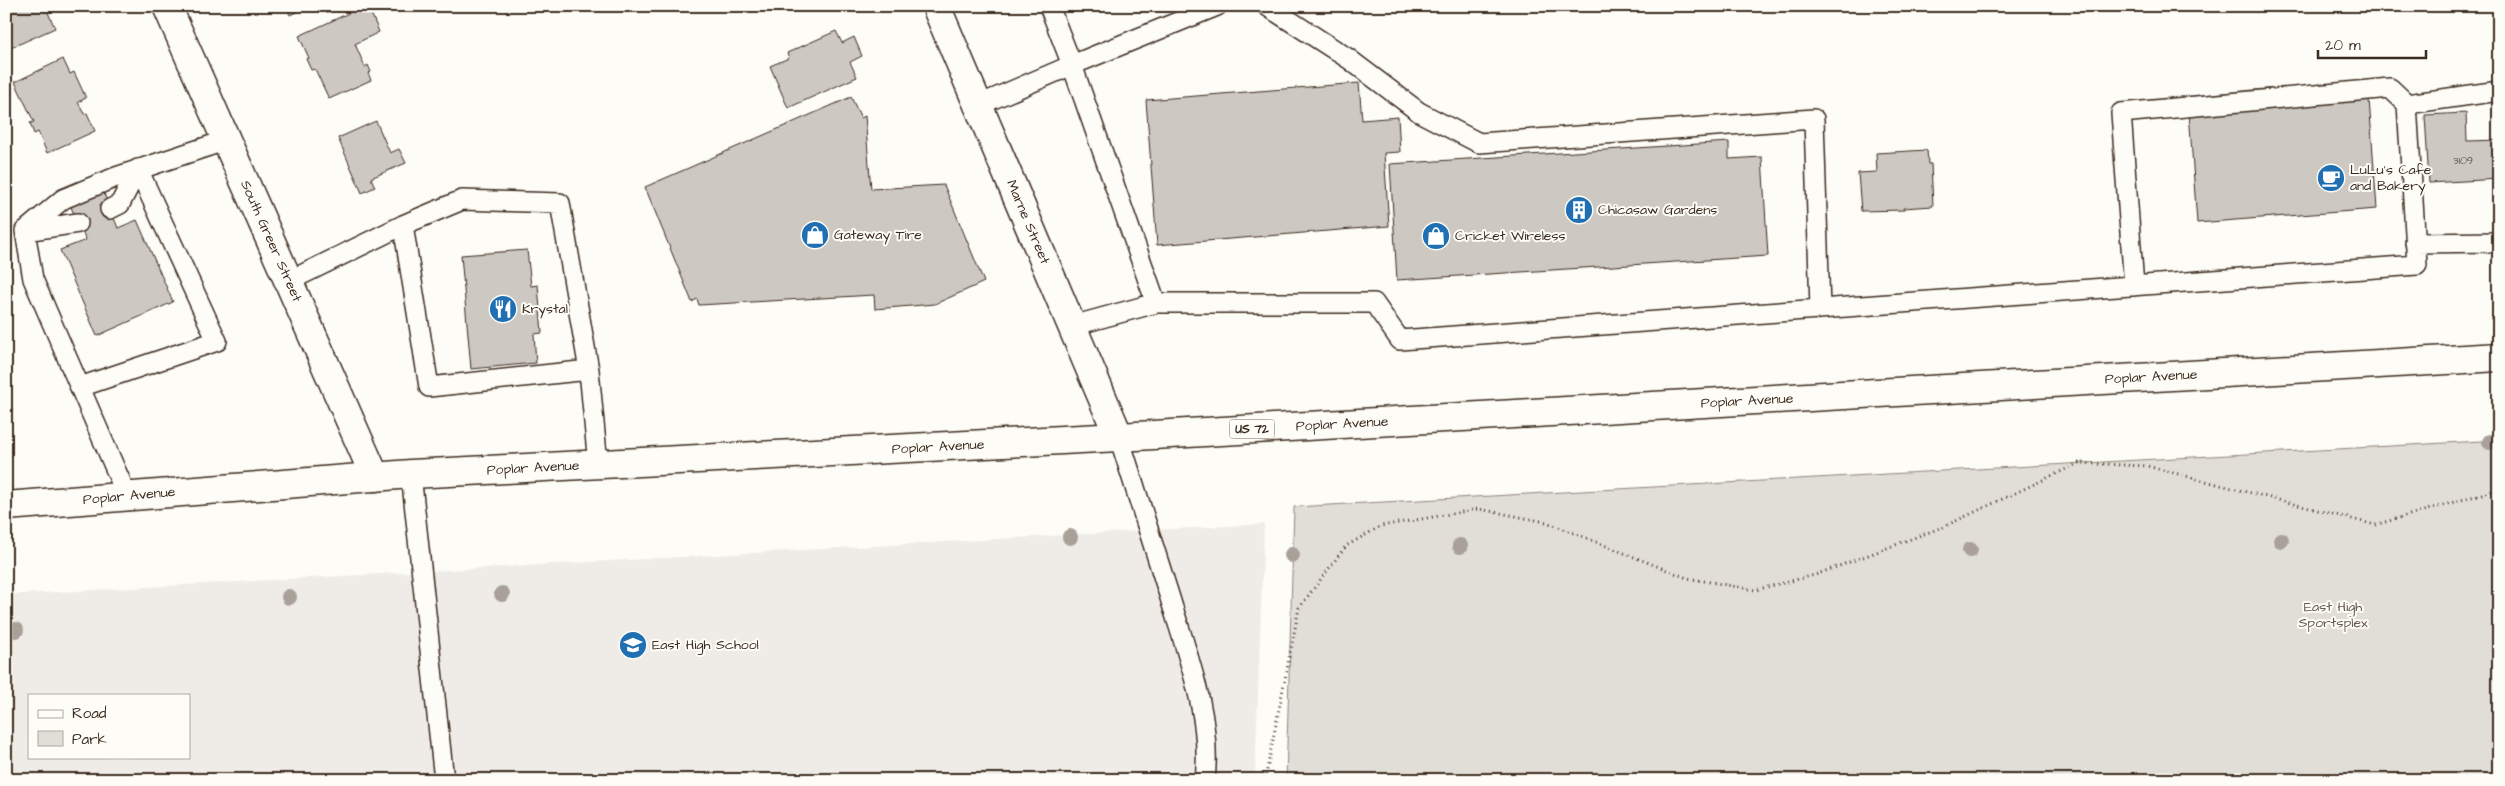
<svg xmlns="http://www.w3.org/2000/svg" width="2505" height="786" viewBox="0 0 2505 786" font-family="'Architects Daughter',sans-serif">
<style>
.built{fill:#efece7;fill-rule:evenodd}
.green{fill:#e1ded7;stroke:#8e847a}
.building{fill:#cdc8c2;stroke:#3b2a1e}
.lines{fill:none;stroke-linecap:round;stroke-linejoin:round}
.lane-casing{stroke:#3b2a1e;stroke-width:22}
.street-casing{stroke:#3b2a1e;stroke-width:31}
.secondary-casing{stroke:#3b2a1e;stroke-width:31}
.primary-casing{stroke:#3b2a1e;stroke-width:31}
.path{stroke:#3b2a1e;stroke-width:3;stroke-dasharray:1 4;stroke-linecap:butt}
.lane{stroke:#fdfcf7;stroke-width:19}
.street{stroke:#fdfcf7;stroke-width:28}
.secondary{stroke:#fdfcf7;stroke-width:28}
.primary{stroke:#fdfcf7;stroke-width:28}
.tree{fill:#a9a199}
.labels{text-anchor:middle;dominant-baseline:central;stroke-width:4;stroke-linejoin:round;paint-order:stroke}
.number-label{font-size:11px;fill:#605247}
.shield{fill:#fdfcf7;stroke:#75695f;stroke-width:1}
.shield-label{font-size:12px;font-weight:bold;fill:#3b2a1e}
.poi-label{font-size:14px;fill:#3b2a1e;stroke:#fdfcf7;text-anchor:start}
.street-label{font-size:14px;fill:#3b2a1e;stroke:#fdfcf7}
.park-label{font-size:14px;fill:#64574c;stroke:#fdfcf7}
</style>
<rect width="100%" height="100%" fill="#fdfcf7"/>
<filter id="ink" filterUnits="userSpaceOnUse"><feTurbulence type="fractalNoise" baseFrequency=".02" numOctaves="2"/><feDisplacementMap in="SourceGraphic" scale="10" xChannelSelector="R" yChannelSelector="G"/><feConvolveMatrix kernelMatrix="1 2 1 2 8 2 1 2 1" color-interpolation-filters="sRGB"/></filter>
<g filter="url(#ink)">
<path class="built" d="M1264,524L1255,780L6,779V595ZM29,695H189V757H29Z"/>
<path class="green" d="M2499,440V780H1286L1294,507Z"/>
<path class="building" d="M6,6H45L55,28L6,50Z
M286,6H309L290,15Z
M364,6H368L379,32L355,44L365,67L368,65L371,72L368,73L371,80L329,99L315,69L311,70L306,59L309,58L299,36Z
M836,31L842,43L854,37L862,56L850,62L857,77L788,108L770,66L789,58L787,53Z
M63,59L70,74L74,72L86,98L78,102L84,114L87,113L95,131L47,153L38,132L34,134L30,123L34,122L15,82Z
M1359,83L1362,120L1398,117L1400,152L1384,153L1389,226L1157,245L1146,100Z
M851,97L861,118L865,116L871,189L944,185L984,282L935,304L875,309L874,295L699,305L697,299L692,302L645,187Z
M2369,99L2377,209L2197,223L2189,112Z
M2466,113L2467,141L2499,140V179L2429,183L2425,115Z
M376,121L390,153L399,149L406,163L371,178L375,187L362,193L338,138Z
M1729,142V159L1762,157L1768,256L1397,280L1390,164Z
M1927,150L1928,164H1931L1933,206L1903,208L1904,210L1861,211L1858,173L1877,172L1876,153Z
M103,191L118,228L137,220L173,302L97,336L60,250L86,240L70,205Z
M527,250L531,286L538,285L542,333L534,334L536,363L471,369L461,255Z"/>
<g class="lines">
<defs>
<path id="lane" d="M1049,6L1072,65L1217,6
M1267,6L1349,59L1419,112L1479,143L1814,119L1820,309
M2407,104L2499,91
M979,105L1072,65L1156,303
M110,209L120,204L138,169
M403,225L429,387L589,370
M25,231L78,223
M2415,243L2499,242
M289,281L403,225L462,200L560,203L589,370L598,465
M1072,326L1156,303H1374L1400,340L2417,265L2407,104L2390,88L2121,113L2134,286
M80,387L217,341L138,169
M1119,437C1136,491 1153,544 1170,598C1188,657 1212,718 1205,780
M411,474L444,780
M127,496L33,279L25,231L63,199L116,177L227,140"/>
<path id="street" d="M936,6L1119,437"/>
<path id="secondary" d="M167,6L375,477"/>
<path id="primary" d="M6,506L411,474L1119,437L2499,357"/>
</defs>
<use href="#lane" class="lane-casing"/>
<use href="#street" class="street-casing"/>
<use href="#secondary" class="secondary-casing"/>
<use href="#primary" class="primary-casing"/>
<path class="path" d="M1265,780L1299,608L1346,546L1381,526L1479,509L1546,522L1687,578L1755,590L1815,575L1943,527L2079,463L2147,466L2375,525L2499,489"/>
<use href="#lane" class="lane"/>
<use href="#street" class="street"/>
<use href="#secondary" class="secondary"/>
<use href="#primary" class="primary"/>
</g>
<g class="tree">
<circle cx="2490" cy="442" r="8"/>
<circle cx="1070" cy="537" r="8"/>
<circle cx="2281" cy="540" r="8"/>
<circle cx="1460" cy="546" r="8"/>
<circle cx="1970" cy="550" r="8"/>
<circle cx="1292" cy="555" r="8"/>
<circle cx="502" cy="594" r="8"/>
<circle cx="289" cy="597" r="8"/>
<circle cx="16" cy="630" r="8"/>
</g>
</g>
<defs>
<symbol id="cafe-disc" viewBox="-11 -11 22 22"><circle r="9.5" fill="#1f6fb2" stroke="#fdfcf7"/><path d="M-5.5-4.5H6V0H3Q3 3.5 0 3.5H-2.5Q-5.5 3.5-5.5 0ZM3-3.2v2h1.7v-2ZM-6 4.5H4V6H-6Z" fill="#fff"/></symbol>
<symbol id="building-disc" viewBox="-11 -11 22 22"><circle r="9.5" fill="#1f6fb2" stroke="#fdfcf7"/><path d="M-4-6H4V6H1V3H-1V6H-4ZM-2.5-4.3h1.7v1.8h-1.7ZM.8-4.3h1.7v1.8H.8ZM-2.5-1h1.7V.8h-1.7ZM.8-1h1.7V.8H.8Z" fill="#fff"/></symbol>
<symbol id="shop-disc" viewBox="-11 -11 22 22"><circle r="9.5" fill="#1f6fb2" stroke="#fdfcf7"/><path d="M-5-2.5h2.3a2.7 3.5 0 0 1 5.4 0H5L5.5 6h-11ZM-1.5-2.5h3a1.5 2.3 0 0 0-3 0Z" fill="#fff"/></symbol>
<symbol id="restaurant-disc" viewBox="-11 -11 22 22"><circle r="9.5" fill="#1f6fb2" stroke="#fdfcf7"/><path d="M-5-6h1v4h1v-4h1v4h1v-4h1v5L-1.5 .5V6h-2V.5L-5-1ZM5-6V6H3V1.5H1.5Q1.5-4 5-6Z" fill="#fff"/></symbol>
<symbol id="school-disc" viewBox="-11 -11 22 22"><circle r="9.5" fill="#1f6fb2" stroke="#fdfcf7"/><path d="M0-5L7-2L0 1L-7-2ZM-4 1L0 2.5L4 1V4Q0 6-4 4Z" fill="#fff"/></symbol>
</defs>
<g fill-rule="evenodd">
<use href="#cafe-disc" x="2315" y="162" width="32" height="32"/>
<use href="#building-disc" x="1563" y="194" width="32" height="32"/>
<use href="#shop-disc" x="799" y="219" width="32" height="32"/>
<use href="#shop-disc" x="1420" y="220" width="32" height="32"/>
<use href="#restaurant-disc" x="487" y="293" width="32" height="32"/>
<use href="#school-disc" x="617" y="629" width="32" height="32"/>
</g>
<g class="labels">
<g class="number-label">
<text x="2463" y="160">3109</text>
</g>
<rect class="shield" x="1229.5" y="419.5" width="45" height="19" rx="4"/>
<g class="shield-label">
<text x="1252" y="429">US 72</text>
</g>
<g class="poi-label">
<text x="2350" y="170">LuLu's Cafe<tspan x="2350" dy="16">and Bakery</tspan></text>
<text x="1598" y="210">Chicasaw Gardens</text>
<text x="834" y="235">Gateway Tire</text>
<text x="1455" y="236">Cricket Wireless</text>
<text x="522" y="309">Krystal</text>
<text x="652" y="645">East High School</text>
</g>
<g class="street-label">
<text transform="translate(1028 222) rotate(67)">Marne Street</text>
<text transform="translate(271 241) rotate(66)">South Greer Street</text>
<text transform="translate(2151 377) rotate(-3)">Poplar Avenue</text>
<text transform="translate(1747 401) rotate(-3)">Poplar Avenue</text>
<text transform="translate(1342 424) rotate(-3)">Poplar Avenue</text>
<text transform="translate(938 447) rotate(-3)">Poplar Avenue</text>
<text transform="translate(533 468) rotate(-3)">Poplar Avenue</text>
<text transform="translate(129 496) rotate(-5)">Poplar Avenue</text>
</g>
<g class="park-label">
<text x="2333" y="607">East High<tspan x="2333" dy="16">Sportsplex</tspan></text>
</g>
</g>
<rect width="2505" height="786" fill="none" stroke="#fdfcf7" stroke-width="25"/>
<rect x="12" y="12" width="2480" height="761" fill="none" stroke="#3b2a1e" stroke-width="2" filter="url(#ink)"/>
<rect x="28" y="694" width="162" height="65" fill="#fdfcf7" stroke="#afa8a0"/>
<rect x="38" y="710" width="25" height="8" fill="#fdfcf7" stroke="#afa8a0"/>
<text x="72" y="718" font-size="15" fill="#3b2a1e">Road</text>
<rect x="38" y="731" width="25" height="15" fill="#e1ded7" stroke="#afa8a0"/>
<text x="72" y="744" font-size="15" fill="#3b2a1e">Park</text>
<path d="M2318 50v8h108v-8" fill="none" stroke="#3b2a1e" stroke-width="2.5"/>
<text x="2325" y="50" font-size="15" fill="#3b2a1e" stroke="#fdfcf7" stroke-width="4" paint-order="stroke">20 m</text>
</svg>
